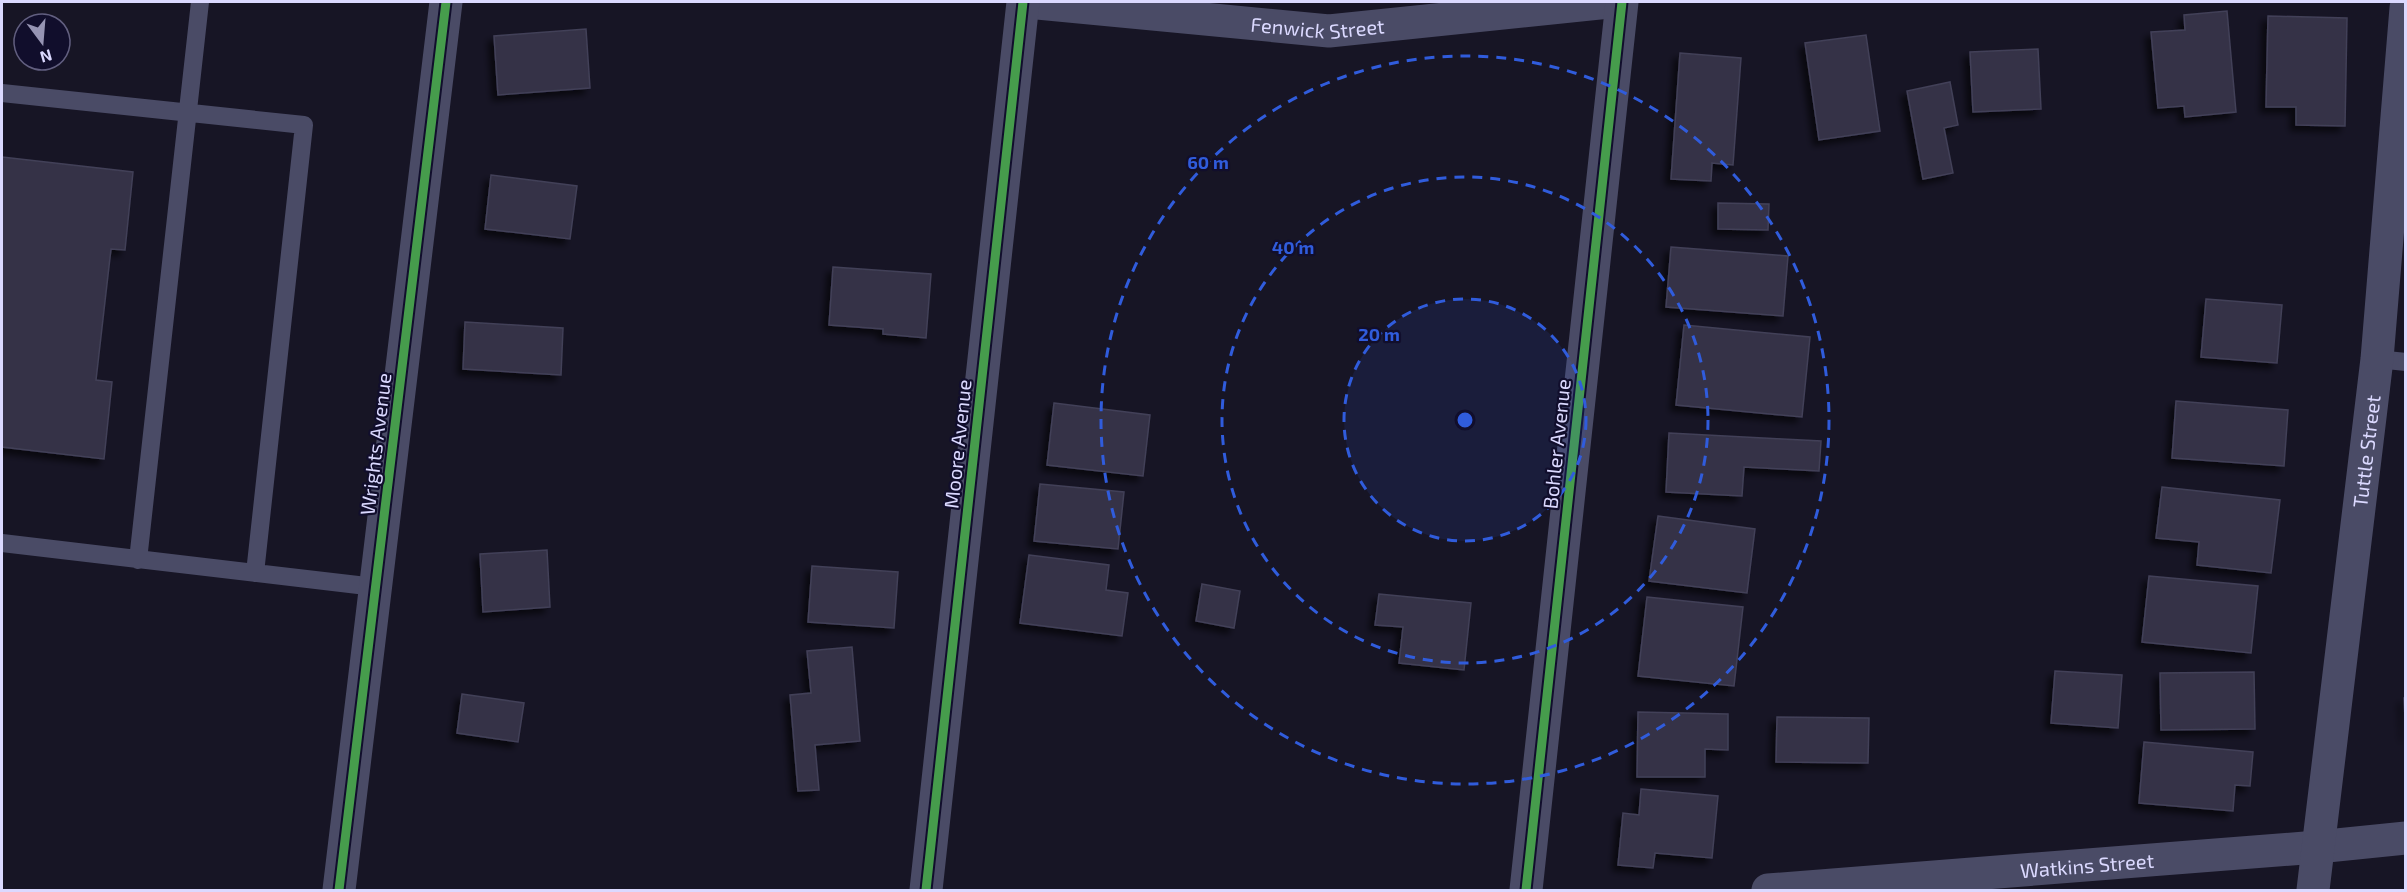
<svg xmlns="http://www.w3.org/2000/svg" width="2407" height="892" viewBox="0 0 2407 892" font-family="'Exo 2',sans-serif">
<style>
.building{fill:#353346;stroke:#424058;stroke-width:1.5;filter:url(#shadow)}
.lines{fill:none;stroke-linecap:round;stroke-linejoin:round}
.lane{stroke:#4a4b66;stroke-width:18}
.street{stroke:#4a4b66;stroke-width:33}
.cycleway-casing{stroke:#110e2c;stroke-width:13}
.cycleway{stroke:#469c4c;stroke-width:9}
.ring{fill:none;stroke:#305cdc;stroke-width:3;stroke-dasharray:10 8}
.labels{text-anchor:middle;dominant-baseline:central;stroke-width:4.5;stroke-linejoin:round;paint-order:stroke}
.street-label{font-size:20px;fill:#dbd9ff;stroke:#110e2c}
.centre{fill:#305cdc;stroke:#110e2c;stroke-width:3}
.ring-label{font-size:18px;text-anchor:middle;font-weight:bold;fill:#305cdc;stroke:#110e2c;stroke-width:4.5;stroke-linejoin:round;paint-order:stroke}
</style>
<defs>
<filter id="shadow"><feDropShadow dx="-5.5" dy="5.5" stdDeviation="3" flood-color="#0009"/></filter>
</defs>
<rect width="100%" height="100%" fill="#171525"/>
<path class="building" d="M2227,11L2236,112L2185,117L2184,106L2158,108L2151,32L2185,30L2184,15Z
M2268,16L2347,18L2345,126L2296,125V107H2266Z
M586,29L590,88L498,95L494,36Z
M1866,35L1880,131L1819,140L1805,43Z
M2038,49L2041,109L1973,112L1970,52Z
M1680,53L1741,58L1733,165L1712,163L1711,181L1671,179Z
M1950,82L1958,125L1944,128L1953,173L1923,179L1907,91Z
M2,157L133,172L125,250L111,249L96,380L112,382L104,459L2,447Z
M491,175L577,186L570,239L485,229Z
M1718,203L1769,204L1768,230L1718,229Z
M1671,247L1788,256L1783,316L1666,307Z
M833,267L931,274L926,338L883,334V329L829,325Z
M2206,299L2282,305L2277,363L2201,357Z
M465,322L563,328L561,375L463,369Z
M1684,325L1810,337L1802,417L1676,405Z
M2176,401L2288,410L2284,466L2172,458Z
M1054,403L1150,415L1143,476L1047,465Z
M1669,433L1821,441L1819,471L1744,467L1742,496L1666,492Z
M1040,484L1124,492L1118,549L1034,541Z
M2162,487L2280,500L2271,573L2197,565L2199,542L2156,538Z
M1658,516L1755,529L1747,593L1649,581Z
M547,550L550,607L483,612L480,554Z
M1029,555L1109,565L1106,590L1128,593L1122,636L1020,623Z
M812,566L898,572L894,628L808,622Z
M2149,576L2258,586L2251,653L2142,642Z
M1202,584L1240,591L1234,628L1196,621Z
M1379,594L1471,603L1464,670L1399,663L1403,627L1375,625Z
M1647,597L1743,607L1734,686L1638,676Z
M852,647L860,741L815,745L819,790L798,791L790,695L811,693L807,651Z
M2055,671L2122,675L2118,728L2051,723Z
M2254,672L2255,729L2161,730L2160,673Z
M462,694L524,703L518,742L457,733Z
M2404,698H2406V737Z
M1638,712L1728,714V750L1705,749V777H1637Z
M1777,717L1869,718L1868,763L1776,762Z
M2144,742L2253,752L2250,786L2235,785L2233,811L2139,803Z
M1641,789L1718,796L1712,858L1655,853L1653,868L1618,865L1623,813L1639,815Z"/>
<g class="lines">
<path class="lane" d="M2,93L304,125L255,573
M2377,359L2406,362
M2,543L375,587
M138,560L200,2"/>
<g class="street">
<path id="s1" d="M1027,2L1329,31L1609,2"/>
<path d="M339,890L446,2"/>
<path d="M926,890L1023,2"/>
<path d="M1526,890L1622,2"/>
<path id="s2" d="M1768,890L2317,847L2406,838"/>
<path id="s3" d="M2313,890L2377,359L2406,8"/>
</g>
<defs>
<path id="cycleway" d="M339,890L446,2
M926,890L1023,2
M1526,890L1622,2"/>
</defs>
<use href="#cycleway" class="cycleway-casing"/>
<use href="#cycleway" class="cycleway"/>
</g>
<circle cx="1465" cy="420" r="121" fill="#305cdc" fill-opacity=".12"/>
<g class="ring">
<circle cx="1465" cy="420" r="121"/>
<circle cx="1465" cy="420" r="243"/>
<circle cx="1465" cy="420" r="364"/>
</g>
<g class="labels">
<g class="street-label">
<text stroke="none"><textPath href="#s1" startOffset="292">Fenwick Street</textPath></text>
<text transform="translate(375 444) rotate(-83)">Wrights Avenue</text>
<text transform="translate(957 444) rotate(-84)">Moore Avenue</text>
<text transform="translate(1556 444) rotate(-84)">Bohler Avenue</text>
<text stroke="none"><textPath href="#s3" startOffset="442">Tuttle Street</textPath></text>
<text stroke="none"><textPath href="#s2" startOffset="320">Watkins Street</textPath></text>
</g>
</g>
<circle cx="1465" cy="420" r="9" class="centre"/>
<g class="ring-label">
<text x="1208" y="169">60 m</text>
<text x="1293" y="254">40 m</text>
<text x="1379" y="341">20 m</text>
</g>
<rect width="2407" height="892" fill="none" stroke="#dbd9ff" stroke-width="6"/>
<g transform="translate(42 42) rotate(164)"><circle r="28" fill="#110e2c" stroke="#625f80" stroke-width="1.5"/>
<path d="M0-4.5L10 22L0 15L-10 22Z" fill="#9694b3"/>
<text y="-9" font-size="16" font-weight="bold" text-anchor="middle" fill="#dbd9ff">N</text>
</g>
</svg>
